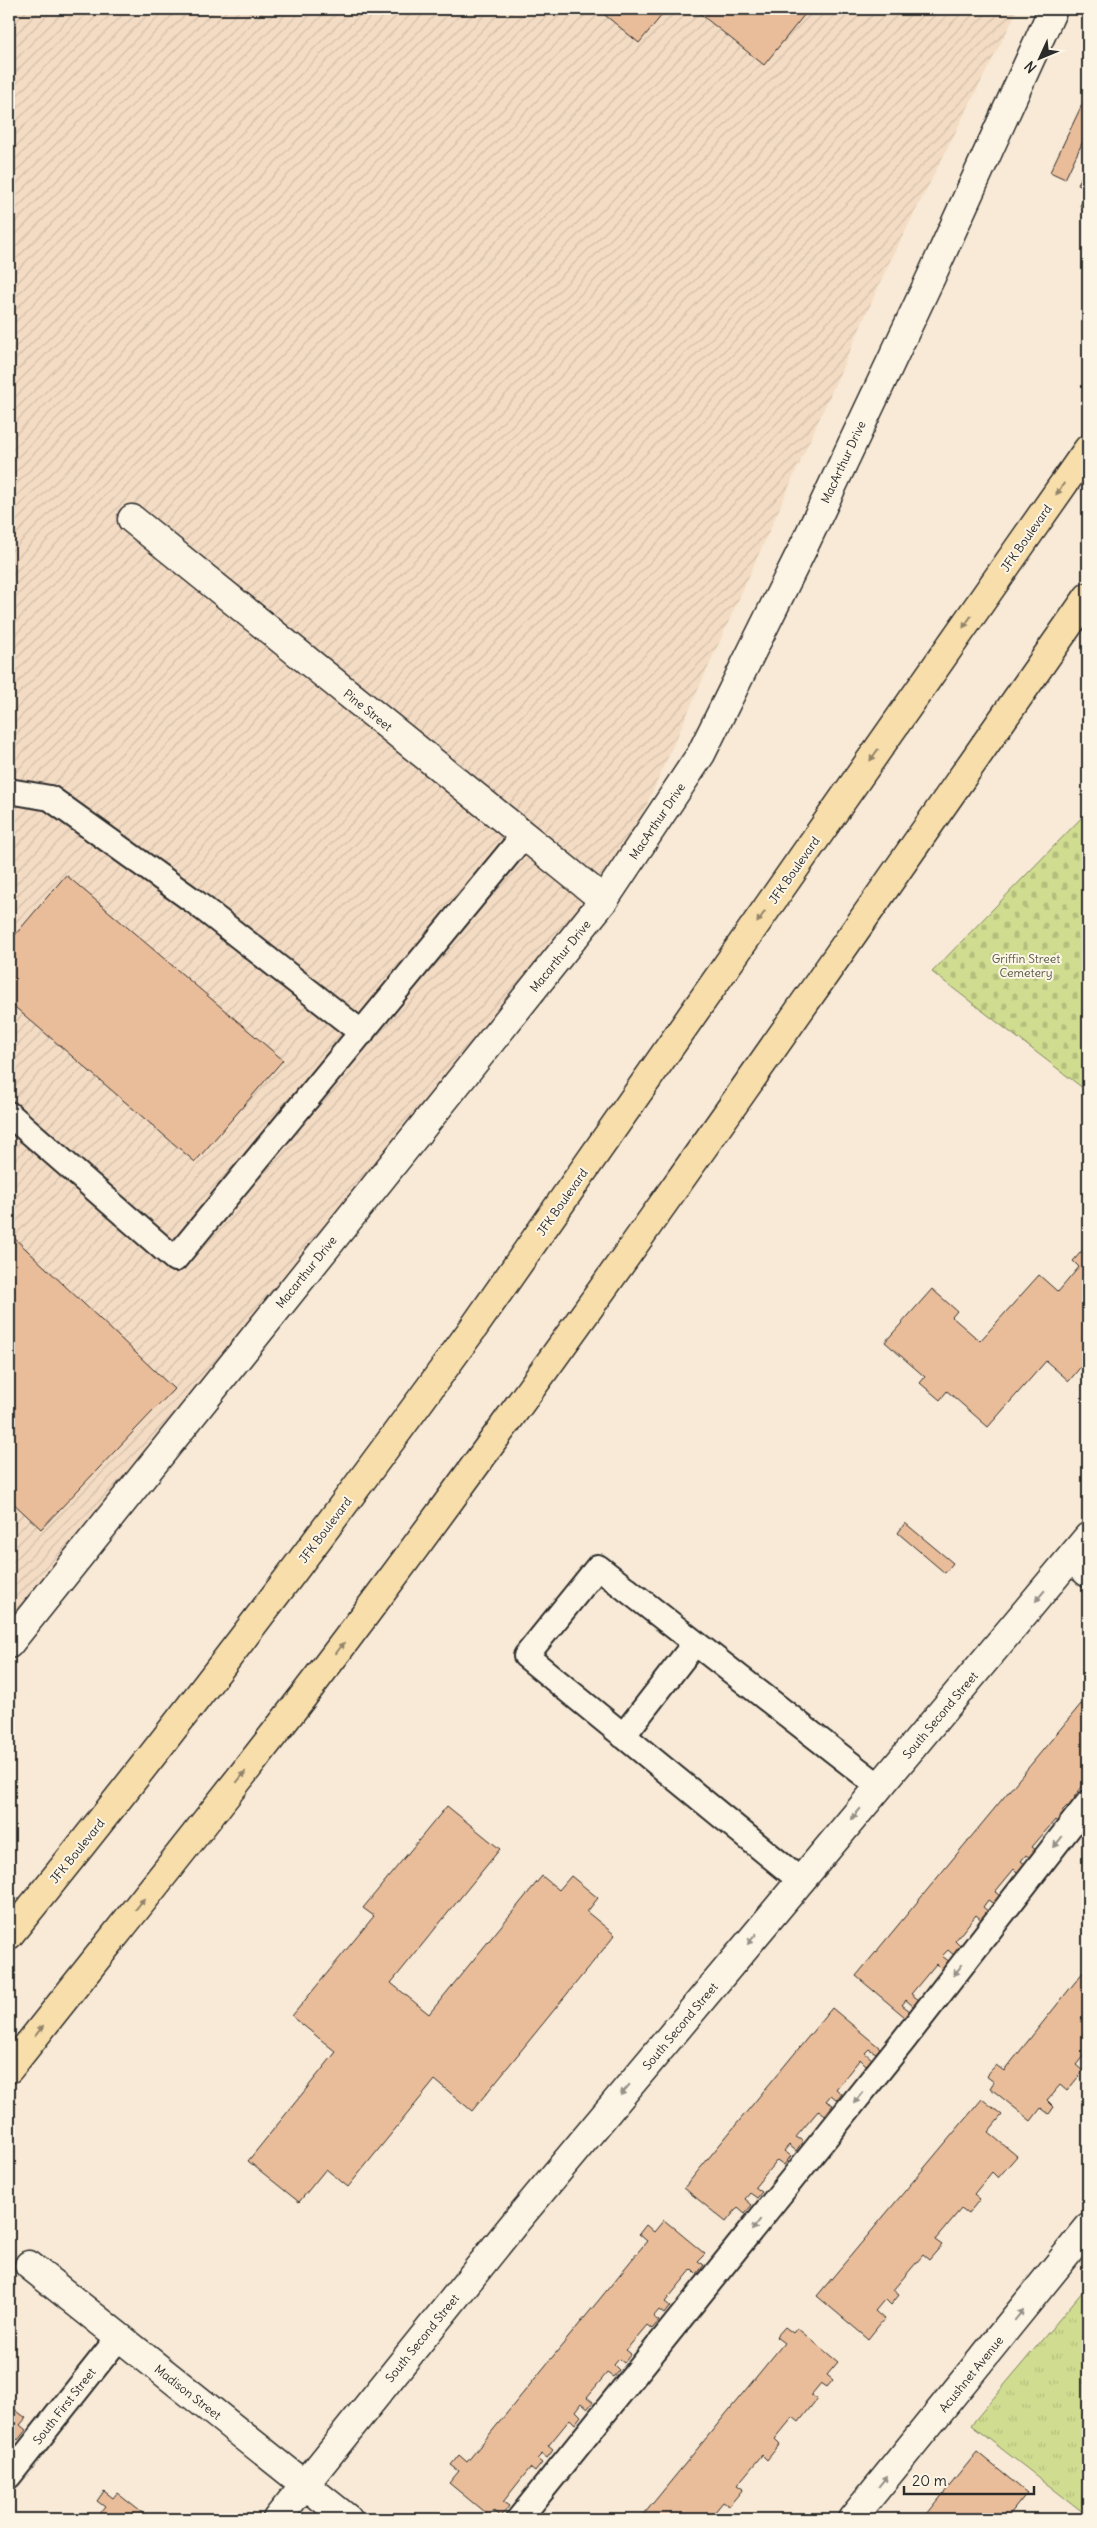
<svg xmlns="http://www.w3.org/2000/svg" width="1097" height="2528" viewBox="0 0 1097 2528" font-family="Delius,sans-serif">
<style>
.industrial{fill:url(#industrial-furrows)}
.cemetery{fill:url(#cemetery-stones);stroke:#7e845e}
.park{fill:url(#park-tufts);stroke:#7e845e}
.building{fill:#eabd9a;stroke:#2b2b2b}
.lines{fill:none;stroke-linecap:round;stroke-linejoin:round}
.service-casing{stroke:#2b2b2b;stroke-width:28}
.minor-casing{stroke:#2b2b2b;stroke-width:31}
.tertiary-casing{stroke:#2b2b2b;stroke-width:31}
.primary-casing{stroke:#2b2b2b;stroke-width:31}
.service{stroke:#fcf5e5;stroke-width:24}
.minor{stroke:#fcf5e5;stroke-width:28}
.tertiary{stroke:#fcf5e5;stroke-width:28}
.primary{stroke:#f8deab;stroke-width:28}
.oneway{fill:#92846b}
.oneway2{fill:#949088}
.labels{text-anchor:middle;dominant-baseline:central;stroke-width:4;stroke-linejoin:round;paint-order:stroke}
.street-label{font-size:12px;fill:#2b2b2b;stroke:#fcf5e5}
.park-label{font-size:12px;fill:#545844;stroke:#fcf5e5}
</style>
<defs>
<pattern id="industrial-furrows" width="10" height="10" patternUnits="userSpaceOnUse" patternTransform="scale(1.25)"><rect width="10" height="10" fill="#f4dcc4"/><path d="M-1 1l2-2M0 10L10 0M9 11l2-2" fill="none" stroke="#d1bda9"/></pattern>
<pattern id="cemetery-stones" width="16" height="16" patternUnits="userSpaceOnUse" patternTransform="scale(1.25)"><rect width="16" height="16" fill="#d0dd90"/><path d="M2 7V4a2 2 0 0 1 4 0v3zM10 15v-3a2 2 0 0 1 4 0v3z" fill="#b3be7c"/></pattern>
<pattern id="park-tufts" width="24" height="20" patternUnits="userSpaceOnUse" patternTransform="scale(1.25)"><rect width="24" height="20" fill="#d0dd90"/><path d="M3 7l-1-3M5 7V3M7 7l1-3M15 17l-1-3M17 17v-4M19 17l1-3" fill="none" stroke="#b3be7c"/></pattern>
</defs>
<rect width="100%" height="100%" fill="#f8ead6"/>
<filter id="ink" filterUnits="userSpaceOnUse"><feTurbulence type="fractalNoise" baseFrequency=".02" numOctaves="2"/><feDisplacementMap in="SourceGraphic" scale="10" xChannelSelector="R" yChannelSelector="G"/><feConvolveMatrix kernelMatrix="1 2 1 2 8 2 1 2 1" color-interpolation-filters="sRGB"/></filter>
<g filter="url(#ink)">
<path class="industrial" d="M9,9H1018L890,261L604,900L9,1644Z"/>
<path class="cemetery" d="M1088,811V1092L932,972Z"/>
<path class="park" d="M1088,2285V2516L971,2425Z"/>
<path class="building" d="M602,9H667L639,43L600,11Z
M694,9H809L764,65Z
M1088,92V136L1086,135L1065,179L1050,172Z
M1088,162V210L1080,206L1088,188L1078,184Z
M66,875L283,1060L195,1162L9,1002V942Z
M9,1233L174,1389L41,1529L9,1499Z
M1088,1244V1358L1069,1381L1046,1361L988,1427L947,1391L940,1400L920,1383L925,1377L885,1342L932,1289L957,1311L952,1317L980,1341L1039,1275L1058,1292L1079,1267L1073,1261Z
M905,1523L953,1563L945,1573L898,1533Z
M1081,1704L1088,1710V1780L1074,1797L1080,1802L1073,1811L1067,1806L1062,1811L1069,1816L1061,1826L1055,1820L1032,1847L1040,1853L1034,1861L1026,1855L1021,1861L1029,1867L1021,1876L1014,1869L995,1892L1003,1898L997,1906L988,1900L983,1907L990,1913L984,1922L976,1915L955,1941L962,1948L955,1956L948,1950L942,1956L950,1962L943,1971L936,1964L911,1994L919,2000L913,2006L906,2000L902,2005L910,2011L905,2017L856,1976Z
M447,1806L500,1849L391,1983L429,2014L542,1876L559,1890L571,1876L598,1898L587,1912L615,1935L472,2111L435,2080L348,2187L326,2169L299,2202L248,2161L336,2052L292,2016L374,1916L363,1908Z
M1088,1966V2050L1076,2065L1083,2071L1067,2091L1060,2085L1047,2100L1054,2107L1049,2114L1041,2108L1031,2121L990,2088L994,2082L986,2076L996,2065L1004,2071Z
M832,2008L880,2048L876,2053L869,2049L865,2053L872,2059L866,2065L860,2059L836,2089L842,2094L837,2100L831,2095L826,2101L833,2105L825,2115L819,2110L796,2137L803,2141L796,2151L789,2145L784,2151L791,2156L784,2165L777,2160L755,2187L762,2192L757,2198L750,2193L745,2199L752,2205L745,2213L738,2207L726,2222L684,2188Z
M982,2099L1002,2115L988,2132L1017,2156L998,2178L992,2172L974,2194L980,2199L968,2214L961,2209L935,2240L942,2245L929,2260L923,2255L893,2290L899,2295L891,2305L885,2299L875,2311L884,2319L868,2339L817,2296Z
M664,2220L705,2254L698,2261L704,2265L697,2274L692,2269L665,2302L670,2306L664,2314L659,2310L653,2317L659,2321L652,2329L647,2325L626,2350L631,2354L624,2363L619,2359L614,2365L619,2370L613,2377L607,2373L587,2397L593,2402L588,2408L582,2403L576,2411L581,2416L575,2424L570,2419L548,2446L553,2450L547,2458L542,2454L537,2459L542,2463L535,2472L530,2468L503,2502L509,2506L501,2517L494,2510L489,2516L449,2483L459,2471L451,2465L459,2455L467,2462L647,2241L639,2234L646,2225L654,2232Z
M785,2327L793,2333L797,2328L838,2362L827,2375L833,2380L827,2387L821,2383L811,2395L817,2399L799,2422L793,2417L775,2439L780,2444L767,2460L762,2455L737,2485L743,2489L729,2506L723,2502L709,2519H640L784,2343L776,2337Z
M9,2405L26,2418L20,2425L26,2430L18,2440L11,2435L9,2439Z
M977,2452L1027,2493L1006,2519H923Z
M104,2491L113,2498L117,2493L150,2519H95L105,2507L97,2501Z"/>
<g class="lines">
<defs>
<path id="service" d="M9,791L50,798L195,902L362,1033
M9,1114L175,1259L524,835
M623,1736L695,1643
M801,1881L526,1656L598,1567L880,1787
M9,2476L119,2337
M519,2519L903,2041L1088,1803"/>
<path id="minor" d="M132,519L604,900
M1071,1559L1088,1573
M29,2265L348,2519"/>
<path id="tertiary" d="M9,1644L604,900L701,754L803,548L931,277L1053,9
M277,2519L513,2225L1088,1537
M852,2519L1088,2228"/>
<path id="primary" d="M9,1935C170,1737 324,1534 474,1327L1088,449
M9,2069C132,1913 258,1759 376,1600C621,1271 853,933 1088,597"/>
</defs>
<use href="#service" class="service-casing"/>
<use href="#minor" class="minor-casing"/>
<use href="#tertiary" class="tertiary-casing"/>
<use href="#primary" class="primary-casing"/>
<use href="#service" class="service"/>
<use href="#minor" class="minor"/>
<use href="#tertiary" class="tertiary"/>
<use href="#primary" class="primary"/>
</g>
<defs><path id="oneway-solid" d="M-6-.8H1V-3.2L6.5 0L1 3.2V.8H-6Z" transform="scale(1.25)"/></defs>
<g class="oneway">
<use href="#oneway-solid" transform="translate(1060 489) rotate(125)"/>
<use href="#oneway-solid" transform="translate(967 622) rotate(125)"/>
<use href="#oneway-solid" transform="translate(874 755) rotate(125)"/>
<use href="#oneway-solid" transform="translate(761 917) rotate(125)"/>
<use href="#oneway-solid" transform="translate(340 1648) rotate(-53)"/>
<use href="#oneway-solid" transform="translate(241 1777) rotate(-52)"/>
<use href="#oneway-solid" transform="translate(140 1904) rotate(-52)"/>
<use href="#oneway-solid" transform="translate(39 2031) rotate(-52)"/>
</g>
<g class="oneway2">
<use href="#oneway-solid" transform="translate(1040 1596) rotate(130)"/>
<use href="#oneway-solid" transform="translate(856 1814) rotate(130)"/>
<use href="#oneway-solid" transform="translate(1058 1842) rotate(128)"/>
<use href="#oneway-solid" transform="translate(752 1939) rotate(130)"/>
<use href="#oneway-solid" transform="translate(958 1970) rotate(128)"/>
<use href="#oneway-solid" transform="translate(625 2090) rotate(130)"/>
<use href="#oneway-solid" transform="translate(858 2098) rotate(128)"/>
<use href="#oneway-solid" transform="translate(756 2225) rotate(128)"/>
<use href="#oneway-solid" transform="translate(1019 2315) rotate(-51)"/>
<use href="#oneway-solid" transform="translate(883 2481) rotate(-51)"/>
</g>
</g>
<g class="labels">
<g class="street-label">
<text transform="translate(843 462) rotate(-65)">MacArthur Drive</text>
<text transform="translate(1026 538) rotate(-55)">JFK Boulevard</text>
<text transform="translate(368 710) rotate(39)">Pine Street</text>
<text transform="translate(657 821) rotate(-56)">MacArthur Drive</text>
<text transform="translate(794 870) rotate(-55)">JFK Boulevard</text>
<text transform="translate(560 956) rotate(-51)">Macarthur Drive</text>
<text transform="translate(562 1202) rotate(-55)">JFK Boulevard</text>
<text transform="translate(306 1272) rotate(-51)">Macarthur Drive</text>
<text transform="translate(325 1530) rotate(-53)">JFK Boulevard</text>
<text transform="translate(940 1715) rotate(-50)">South Second Street</text>
<text transform="translate(77 1851) rotate(-51)">JFK Boulevard</text>
<text transform="translate(680 2026) rotate(-50)">South Second Street</text>
<text transform="translate(422 2338) rotate(-51)">South Second Street</text>
<text transform="translate(971 2374) rotate(-51)">Acushnet Avenue</text>
<text transform="translate(188 2392) rotate(38)">Madison Street</text>
<text transform="translate(64 2406) rotate(-52)">South First Street</text>
</g>
<g class="park-label">
<text x="1026" y="958">Griffin Street<tspan x="1026" dy="14">Cemetery</tspan></text>
</g>
</g>
<rect width="1097" height="2528" fill="none" stroke="#fcf5e5" stroke-width="30"/>
<rect x="15" y="15" width="1067" height="2498" fill="none" stroke="#2b2b2b" stroke-width="2" filter="url(#ink)"/>
<g transform="translate(1040 58) rotate(226)" stroke="#fcf5e5" stroke-width="4" paint-order="stroke">
<path d="M0-4L9 19L0 12L-9 19Z" fill="#2b2b2b"/>
<text y="-8" font-size="14" font-weight="bold" text-anchor="middle" fill="#2b2b2b">N</text>
</g>
<path d="M904 2486v8h130v-8" fill="none" stroke="#2b2b2b" stroke-width="2.5"/>
<text x="912" y="2486" font-size="15" fill="#2b2b2b" stroke="#fcf5e5" stroke-width="4" paint-order="stroke">20 m</text>
</svg>
